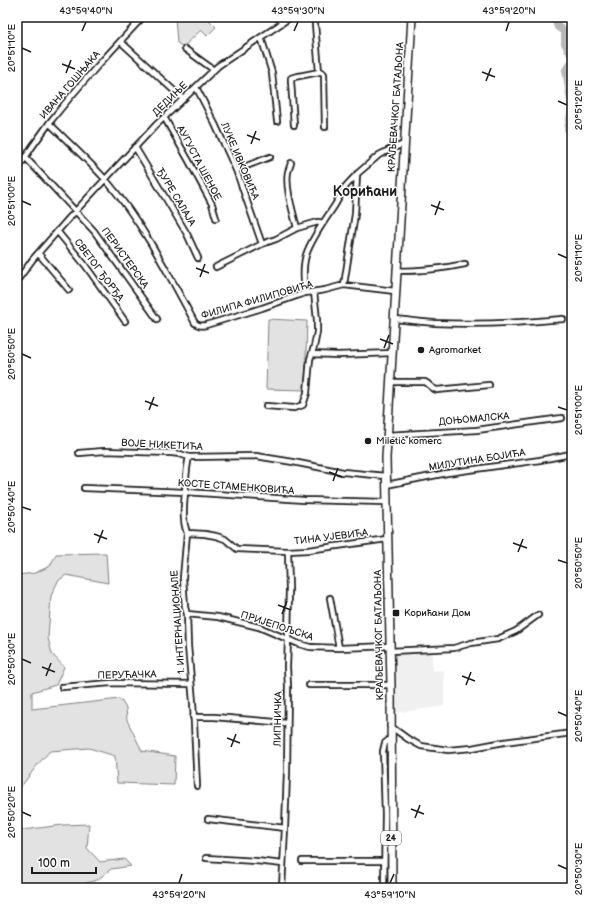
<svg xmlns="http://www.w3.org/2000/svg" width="589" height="905" viewBox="0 0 589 905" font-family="'Balsamiq Sans',sans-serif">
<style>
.built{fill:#f0f0f0}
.green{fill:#e2e2e2;stroke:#7f7f7f}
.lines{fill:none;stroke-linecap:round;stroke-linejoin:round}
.river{stroke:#b8b8b8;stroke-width:8}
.minor-casing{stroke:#1c1c1c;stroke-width:8}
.primary-casing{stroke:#1c1c1c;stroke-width:10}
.minor{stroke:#fff;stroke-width:4.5}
.primary{stroke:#fff;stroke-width:7}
.ticks{fill:none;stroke:#1c1c1c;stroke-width:1.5}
.poi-dot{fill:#1c1c1c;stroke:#fff;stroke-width:1.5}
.labels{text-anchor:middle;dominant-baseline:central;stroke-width:3;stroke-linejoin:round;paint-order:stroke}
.shield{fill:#fff;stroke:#606060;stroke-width:1}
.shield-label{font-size:9px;font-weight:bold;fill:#1c1c1c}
.street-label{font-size:10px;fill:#1c1c1c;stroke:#fff}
.poi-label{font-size:10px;fill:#1c1c1c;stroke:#fff;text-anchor:start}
.district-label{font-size:14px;font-weight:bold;fill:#1c1c1c;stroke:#fff}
.neatline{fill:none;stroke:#1c1c1c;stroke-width:1.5}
.ticks-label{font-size:10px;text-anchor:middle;fill:#1c1c1c}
</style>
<rect width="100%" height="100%" fill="#fff"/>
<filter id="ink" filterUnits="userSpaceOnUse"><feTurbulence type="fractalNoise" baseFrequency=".025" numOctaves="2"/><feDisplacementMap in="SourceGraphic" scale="8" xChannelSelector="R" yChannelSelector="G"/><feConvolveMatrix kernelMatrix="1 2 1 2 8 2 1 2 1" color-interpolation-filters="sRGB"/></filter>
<g filter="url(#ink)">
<path class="built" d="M432,651V671L444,670V706L395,713L393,653Z"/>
<path class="green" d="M175,17H206L216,27L207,36L201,30L183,47L177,43Z
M268,319L307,321L305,390L266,389Z
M106,553L108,583L66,575L58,581L51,596L48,638L52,654L64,667L56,685L32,692V709L120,699L126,708L127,720L142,751L175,756L174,785L117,783L115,756L89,748L50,751L38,764L20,788L17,800V575L35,573L50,566L56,554Z
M17,820L22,830L63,825L89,824L87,848L100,862L124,859L131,866L111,869L97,880L68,888H17Z"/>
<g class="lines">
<path class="river" d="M557,17L555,19L558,27L565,32V43L572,56
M572,62L566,70L572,107
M572,108L568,129L572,133"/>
<defs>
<path id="minor" d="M277,17L282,23
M261,37L272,73L277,121
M121,42L183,99
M185,49L214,70
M319,72H322L324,74L325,127
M196,87L215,124L236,170L262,244
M164,117L189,161L212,204L216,218
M49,123C68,142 88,160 106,180C142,222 168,273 195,323C199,326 201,326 206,325L262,308L305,293L325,290L344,285L395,291
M294,125L291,81V78L294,77L319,72L315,24L314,17
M135,147L187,234L198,258
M25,157L94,231L157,319
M291,163C290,166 289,169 288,172C285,187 293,212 297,228
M17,170C27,154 38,138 50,122C79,85 111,51 143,17
M236,170L270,157
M57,231L85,265L125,321
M38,253L69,290
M216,267L262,244L276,239L297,228L318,222L323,223L335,205L345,187L357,174L379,155L391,149L404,144
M396,271C420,271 442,269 465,264
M17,281L33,259L70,217L155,126L218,66L291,17
M344,285L355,214L357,174
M305,293C301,260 305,251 323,223
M394,319C407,320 420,322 434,323C476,325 520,323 563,319
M312,354L338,355L392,353
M390,382H425C430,384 431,389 437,390L489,385
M266,406L294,408L303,405L307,393L310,359L314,347L317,332V320L314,292
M387,435L477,430L562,418
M79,453L104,451L172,453L180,454L189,457L256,456L293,462L343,472L386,476
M189,457C186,469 186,480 185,492C184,506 182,520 187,533L183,578L185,607L187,614L188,646L193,702L197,786
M386,485L447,473L540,460L571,454
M84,488L185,492L304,500L386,502
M187,533L205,534L216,536L225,539L237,549L288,551L308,550L387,539
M330,598L339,648
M187,614L218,617L259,627L299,644L310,647L339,648L390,646
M390,651L454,648L471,643L498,639L516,631L538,615
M309,685H391
M62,687L111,683L191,684
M193,717H214L287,723
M390,726L408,739L421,746L448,750L472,748L504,742L572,733
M208,819L233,822L285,828
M206,858L256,861L283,864
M302,861H384
M282,888L285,828L287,772L288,686L287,667L288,640L289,589L288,551
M384,888L385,814L383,751L385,743L390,739"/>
<path id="primary" d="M392,888L391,685L386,458L412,17"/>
</defs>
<use href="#minor" class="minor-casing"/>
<use href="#primary" class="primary-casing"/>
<use href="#minor" class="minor"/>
<use href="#primary" class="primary"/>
</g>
</g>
<path class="ticks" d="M82,31L86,22M294,31L298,22M506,31L509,22M22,48L31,52M62,64L75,69M482,72L495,77M66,73L71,60M486,81L491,68M558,101L567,105M247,135L260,140M251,144L256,131M22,201L31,205M431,205L444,210M435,215L440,201M558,254L567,258M196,268L209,273M200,277L205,264M380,339L393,344M384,348L389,335M22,354L31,358M145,401L158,406M558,407L567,410M149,410L154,397M329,472L342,477M333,481L338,468M22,507L31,510M94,534L107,539M98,543L103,530M513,543L527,548M518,552L523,539M558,560L567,563M278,605L291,610M282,614L287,601M22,659L31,663M42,667L55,672M46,676L51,663M462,676L475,681M466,685L471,672M558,712L567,716M227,738L240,743M231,747L236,734M411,809L424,814M22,812L31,816M415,818L420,805M558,865L567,869M179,883L182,874M390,883L394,874"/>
<g class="poi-dot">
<circle cx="421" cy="350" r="4"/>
<circle cx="368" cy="441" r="4"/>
<rect x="392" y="609" width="8" height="8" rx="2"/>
</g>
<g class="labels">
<rect class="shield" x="381" y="831" width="20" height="14" rx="3"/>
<g class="shield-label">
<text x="391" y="838">24</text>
</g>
<g class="street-label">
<text transform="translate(70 85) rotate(-49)">ИВАНА ГОШЊАКА</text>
<text transform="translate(170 99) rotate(-44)">ДЕДИЊЕ</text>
<text transform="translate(396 107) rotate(-86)">КРАЉЕВАЧКОГ БАТАЉОНА</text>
<text transform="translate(240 161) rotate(67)">ЛУКЕ ИВКОВИЋА</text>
<text transform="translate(199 163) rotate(62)">АУГУСТА ШЕНОЕ</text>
<text transform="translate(176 197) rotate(59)">ЂУРЕ САЛАЈА</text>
<text transform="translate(125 258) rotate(54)">ПЕРИСТЕРСКА</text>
<text transform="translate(99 270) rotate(53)">СВЕТОГ ЂОРЂА</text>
<text transform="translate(257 300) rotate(-16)">ФИЛИПА ФИЛИПОВИЋА</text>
<text transform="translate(474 419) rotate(-5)">ДОЊОМАЛСКА</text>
<text transform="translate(162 445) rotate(3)">ВОЈЕ НИКЕТИЋА</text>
<text transform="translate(477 460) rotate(-9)">МИЛУТИНА БОЈИЋА</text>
<text transform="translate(236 487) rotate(4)">КОСТЕ СТАМЕНКОВИЋА</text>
<text transform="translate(331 537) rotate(-7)">ТИНА УЈЕВИЋА</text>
<text transform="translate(178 622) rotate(-94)">1. ИНТЕРНАЦИОНАЛЕ</text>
<text transform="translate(277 626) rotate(18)">ПРИЈЕПОЉСКА</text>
<text transform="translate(379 635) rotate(-91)">КРАЉЕВАЧКОГ БАТАЉОНА</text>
<text transform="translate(127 675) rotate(-1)">ПЕРУЋАЧКА</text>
<text transform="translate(278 719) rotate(-89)">ЛИПНИЧКА</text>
</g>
<g class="poi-label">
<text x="429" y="350">Agromarket</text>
<text x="376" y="441">Miletić komerc</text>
<text x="404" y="613">Корићани Дом</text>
</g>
<g class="district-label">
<text x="365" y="191">Корићани</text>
</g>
</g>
<rect width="589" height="905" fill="none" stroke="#fff" stroke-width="44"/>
<path d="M32 867v6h64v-6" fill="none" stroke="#1c1c1c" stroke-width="2"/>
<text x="38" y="867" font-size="12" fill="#1c1c1c" stroke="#ffffff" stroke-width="3" paint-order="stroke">100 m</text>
<rect x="22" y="22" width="545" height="861" class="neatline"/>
<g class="ticks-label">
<text x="86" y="14">43°59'40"N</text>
<text x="298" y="14">43°59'30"N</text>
<text x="509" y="14">43°59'20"N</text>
<text transform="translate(11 48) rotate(-90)" y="4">20°51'10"E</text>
<text transform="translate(578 105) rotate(-90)" y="4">20°51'20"E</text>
<text transform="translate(11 201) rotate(-90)" y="4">20°51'00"E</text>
<text transform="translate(578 258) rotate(-90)" y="4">20°51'10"E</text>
<text transform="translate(11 354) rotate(-90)" y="4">20°50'50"E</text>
<text transform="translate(578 410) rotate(-90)" y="4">20°51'00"E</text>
<text transform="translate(11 507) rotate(-90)" y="4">20°50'40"E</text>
<text transform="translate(578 563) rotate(-90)" y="4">20°50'50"E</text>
<text transform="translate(11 659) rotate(-90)" y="4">20°50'30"E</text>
<text transform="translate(578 716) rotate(-90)" y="4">20°50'40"E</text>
<text transform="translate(11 812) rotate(-90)" y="4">20°50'20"E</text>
<text transform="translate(578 869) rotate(-90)" y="4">20°50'30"E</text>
<text x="179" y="898">43°59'20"N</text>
<text x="390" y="898">43°59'10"N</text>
</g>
</svg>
